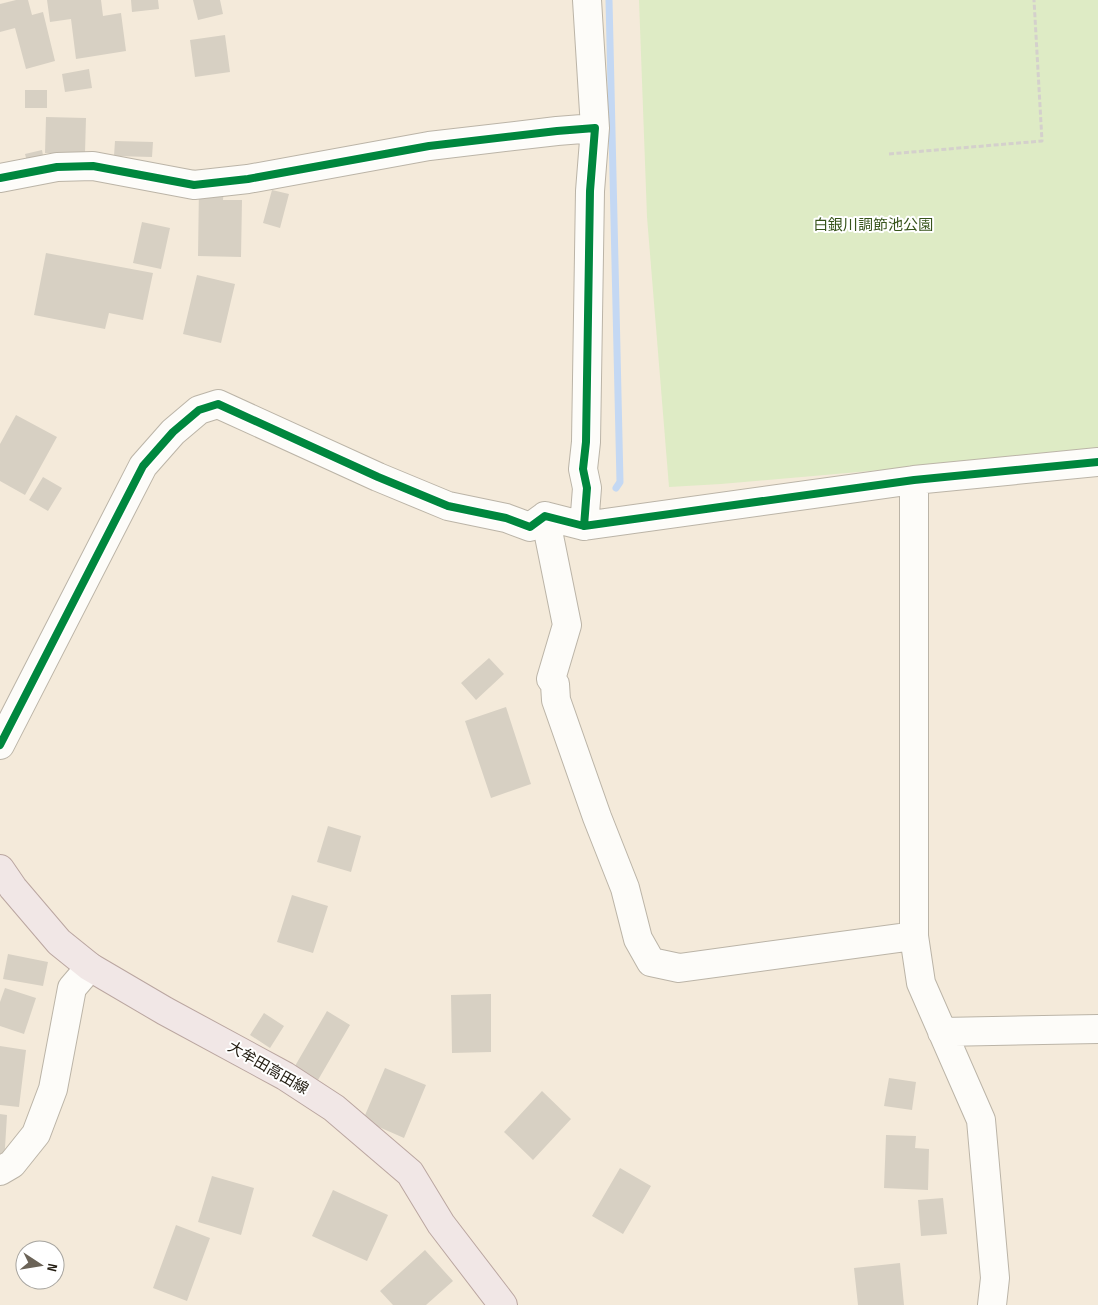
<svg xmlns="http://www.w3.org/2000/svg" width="1098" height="1305" viewBox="0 0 1098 1305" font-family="'Sofia Sans Condensed','Noto Sans JP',sans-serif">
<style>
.green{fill:#deebc5}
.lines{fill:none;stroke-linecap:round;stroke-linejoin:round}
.stream{stroke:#c4d8f3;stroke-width:7}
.building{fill:#d7d0c3}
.minor-casing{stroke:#bbb4a7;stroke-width:30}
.major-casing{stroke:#baa6a0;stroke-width:30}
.path{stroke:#d4d0cc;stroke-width:3;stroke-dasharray:5 2.5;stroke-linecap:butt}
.minor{stroke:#fdfcf9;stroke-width:28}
.major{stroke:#f1e7e6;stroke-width:28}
.cycleway-casing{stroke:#fff;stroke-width:11}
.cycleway{stroke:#00873e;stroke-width:8}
.labels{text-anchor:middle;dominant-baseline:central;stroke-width:4;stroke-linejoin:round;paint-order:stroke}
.park-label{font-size:15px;fill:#37541b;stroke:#fff}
.street-label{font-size:15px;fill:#211b10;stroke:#fff}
</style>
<rect width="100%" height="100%" fill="#f4eada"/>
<path class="green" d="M639,0H1098V451L721,484L669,487L647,217Z"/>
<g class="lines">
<path class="stream" d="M609,0L620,482L616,488"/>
</g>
<path class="building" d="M16,0H28L32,15L43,12L55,61L26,69L15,28L0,32V4Z
M47,0H101L103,16L121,13L126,51L76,59L71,19L50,22Z
M131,0H158L159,9L132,12Z
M193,0H220L223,14L198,20Z
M225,35L230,72L195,77L190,40Z
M89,69L92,88L65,92L62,74Z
M25,90H47V108H25Z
M46,117L86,118L85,153H45Z
M115,141L153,142L152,157L114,156Z
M42,150L45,166L29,169L25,154Z
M199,186L224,187L223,200H242L241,257L198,256Z
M272,190L289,194L280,228L263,223Z
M142,222L170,228L161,269L133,263Z
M46,253L153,273L143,320L109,313L105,329L34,315Z
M197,275L235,284L221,343L183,334Z
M16,415L57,437L25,495L0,481V444Z
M43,477L62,488L48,511L29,500Z
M489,658L504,674L476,700L461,683Z
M506,707L531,784L491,798L465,721Z
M328,826L361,836L351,872L317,862Z
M292,895L328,906L313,953L277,942Z
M8,954L48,962L43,986L3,979Z
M5,988L36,998L24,1034L0,1026V1002Z
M491,994V1052L452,1053L451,995Z
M327,1011L350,1025L318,1080L295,1066Z
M264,1013L284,1026L270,1048L250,1035Z
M0,1046L26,1050L19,1107L0,1105Z
M385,1068L426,1085L404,1138L363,1120Z
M889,1078L916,1082L912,1110L884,1106Z
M542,1091L571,1119L533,1160L504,1132Z
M0,1114L7,1115L4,1164L0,1163Z
M886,1135L916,1136L915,1148L929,1149L928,1190L884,1188Z
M620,1168L651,1186L623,1234L592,1216Z
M212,1176L254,1188L241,1235L198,1222Z
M333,1190L388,1215L367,1261L312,1236Z
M943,1198L947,1234L921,1236L918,1200Z
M176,1225L210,1238L187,1301L153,1288Z
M425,1250L453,1281L426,1305H393L380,1291Z
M900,1263L904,1305H858L854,1268Z"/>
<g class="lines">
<defs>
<path id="minor" d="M587,0L595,128
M0,178L57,167L93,166L194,185L248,179L429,146L557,131L595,128L590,191L586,442L583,469L587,488L584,526
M914,480V936L921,983L981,1120L995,1278L992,1305
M545,516L567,625L551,679L555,684L556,700L597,817L625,888L638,939L651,962L679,968L914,936
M0,745L143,466L173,432L199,410L218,404L378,477L448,506L506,518L530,527L545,516L584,526L914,480L1098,462
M942,1032L1098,1029
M0,1171L12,1164L36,1134L53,1089L72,988L90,967"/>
<path id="major" d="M0,869L13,888L59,942L90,967L165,1011L285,1076L334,1108L410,1173L441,1224L503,1305"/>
</defs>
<use href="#minor" class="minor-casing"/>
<use href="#major" class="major-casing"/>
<path class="path" d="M889,154L1042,141L1034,0"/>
<use href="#minor" class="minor"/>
<use href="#major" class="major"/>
<defs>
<path id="cycleway" d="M0,178L57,167L93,166L194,185L248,179L429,146L557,131L595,128L590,191L586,442L583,469L587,488L584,526
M0,745L143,466L173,432L199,410L218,404L378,477L448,506L506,518L530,527L545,516L584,526L914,480L1098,462"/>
</defs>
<use href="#cycleway" class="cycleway-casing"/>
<use href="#cycleway" class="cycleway"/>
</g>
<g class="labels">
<g class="park-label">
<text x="873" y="225">白銀川調節池公園</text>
</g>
<g class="street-label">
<text transform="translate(268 1068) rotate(30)">大牟田高田線</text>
</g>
</g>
<g transform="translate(40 1265) rotate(102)"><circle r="24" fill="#ffffff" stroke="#a6a49f"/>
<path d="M0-4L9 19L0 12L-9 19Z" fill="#6b6357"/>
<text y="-8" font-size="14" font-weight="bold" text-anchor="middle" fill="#211b10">N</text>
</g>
</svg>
